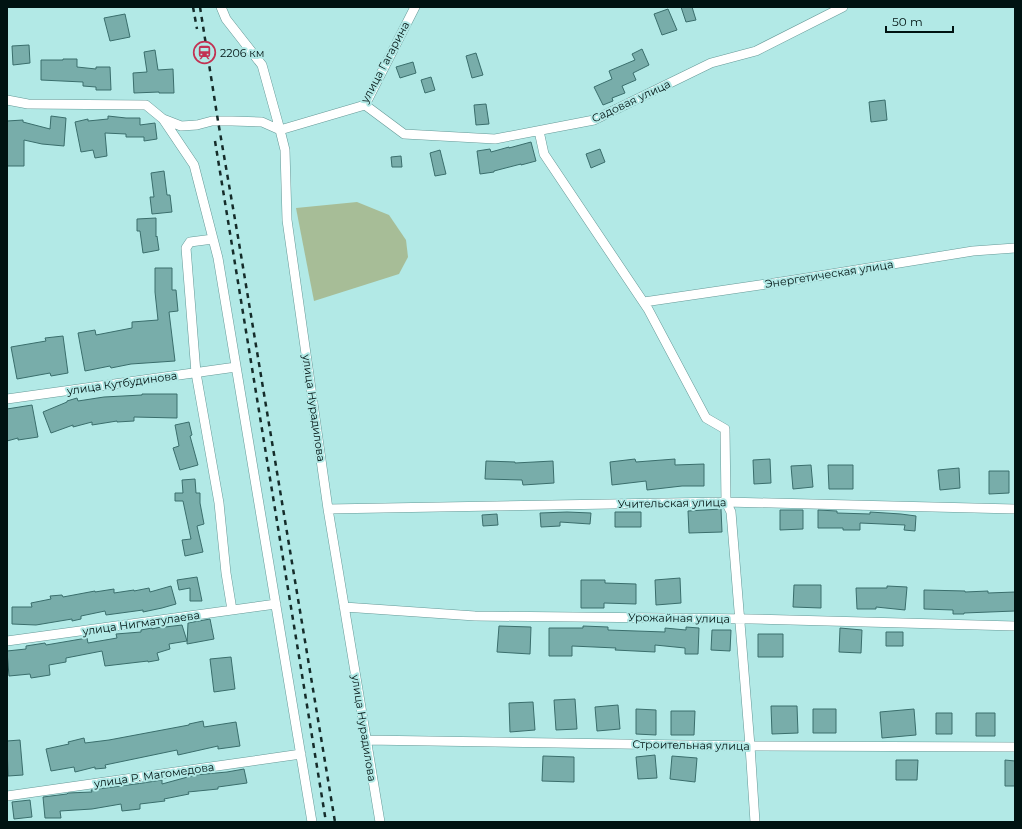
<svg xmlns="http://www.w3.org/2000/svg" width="1022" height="829" viewBox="0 0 1022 829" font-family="Montserrat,sans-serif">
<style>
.green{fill:#a7bd97}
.building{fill:#78adaa;stroke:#3a6e6c}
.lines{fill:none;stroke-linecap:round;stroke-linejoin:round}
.minor-casing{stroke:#659997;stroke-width:10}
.minor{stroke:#fff;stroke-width:9}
.rail{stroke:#152c2a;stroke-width:2.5;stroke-dasharray:5 5;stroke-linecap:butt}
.labels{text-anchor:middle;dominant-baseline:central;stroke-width:4;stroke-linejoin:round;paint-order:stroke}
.poi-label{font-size:11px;fill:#001312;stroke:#b2e9e6;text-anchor:start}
.street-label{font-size:11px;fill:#001312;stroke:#b2e9e6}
</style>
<rect width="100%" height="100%" fill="#b2e9e6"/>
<path class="green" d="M357,202L389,215L406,240L408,257L399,274L314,301L296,208Z"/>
<path class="building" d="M681,7H692L696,20L686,22Z
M668,9L677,30L662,35L654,14Z
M125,14L130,37L110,41L104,18Z
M29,45L30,63L13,65L12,46Z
M642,49L649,65L633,73L636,80L622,86L625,93L612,98L613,101L603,105L594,87L612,79L609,71L635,60L632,54Z
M155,50L158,70L173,69L174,93H159V92L134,93L133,73L147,72L144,52Z
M476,53L483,75L472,78L466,56Z
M63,59H77V67L96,69V67H110L111,90H96V87L83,86V82L41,80V60H63Z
M413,62L416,73L400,78L396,67Z
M431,77L435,90L425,93L421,80Z
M885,100L887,120L871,122L869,102Z
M486,104L489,124L476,125L474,105Z
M51,116L66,118L64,146L42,144L24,140V166H7V121L23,120V122L50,129Z
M108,116L126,118H140V125L155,123L157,139L144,141V137H126V134L105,133L107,156L95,158L93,150L81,152L75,122L88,119V121L108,119Z
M531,142L536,161L521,165V164L494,171V172L480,174L477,151L490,149L491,152L509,147V148Z
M600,149L605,162L591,168L586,154Z
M440,150L446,174L435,176L430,153Z
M401,156L402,167H392L391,157Z
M164,171L167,195H170L172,212L152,214L150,197H154L151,173Z
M156,218V237L157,236L159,250L143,253L140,231H137V219Z
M155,268H172V290H176L178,311L169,312L175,361L131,364L111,368L110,366L85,371L78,333L95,330L96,335L132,328V322L158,320L155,292Z
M63,336L68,373L51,376L50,373L17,379L11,347L46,341L45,338Z
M142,394H177V418L134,417V421L117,422V421L92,425V422L73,427V425L51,433L43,412L67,402V401L77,398L78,401L104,397L142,395Z
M32,405L38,437L18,440V438L7,441V409Z
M189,422L192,435L190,436L198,465L180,470L173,448L179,446L175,425Z
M635,459L636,462L675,459V465L704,464V486H682L647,490L646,481L612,485L610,462Z
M770,459L771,483L754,484L753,460Z
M486,461L515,462V463L553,461L554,483L523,485L522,480L485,479Z
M811,465L813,487L793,489L791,466Z
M828,465H853V489H829Z
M959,468L960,488L940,490L938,470Z
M989,471H1009V493L989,494Z
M195,479L196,493H200V503L204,524L197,526L203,552L185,556L182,540L191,539L183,501H175V493H183L182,480Z
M721,509L722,532L689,533L688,511Z
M780,510H803V529L780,530Z
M818,510L837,511V513L870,514V512L901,514L916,516L915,531L904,530L905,525L860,523V530H843V528H818Z
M567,512L591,513L590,524L560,522V526L541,527L540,513Z
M615,512H641V527H615Z
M497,514L498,525L483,526L482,515Z
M197,577L202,601H190V588L179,590L177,580Z
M680,578L681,603L656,605L655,580Z
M581,580H605V583L636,584V604L604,603V608H581Z
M794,585H821V608L793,607Z
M171,586L176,604L162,608L143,612V610L106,615L105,611L81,616V619L72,621V619L36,625L12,624V607H32L31,603L51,599L50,596L62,595L63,597L95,591V592L114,589V593L134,590V591L149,588L150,592Z
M887,586L907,587L905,610L876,607V609H857L856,588H887Z
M924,590L965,591V592L988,591V593L1015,592V611L964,613V614H953V610L924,609Z
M210,619L214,639L187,644L188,623Z
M182,625L187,641L169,644L170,649L157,653L159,660L148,662V661L105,666L102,651L66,658V662L49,665L50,675L31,678L30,674L9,676L7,651L26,649V646L45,643L46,645L87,638L88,643L117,638L116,634L141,632V630L152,628V629L165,626V627Z
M499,626L531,627L530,654L497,652Z
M583,626L608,627V630L665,632V628L686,630V627L699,628L698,654H685V648L655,645V652L615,650L616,648L572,646V656H549V628H583Z
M840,628L862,630L861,653L839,652Z
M712,630H731L730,651L711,650Z
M886,632H903V646H886Z
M758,634H783V657H758Z
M231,657L235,689L214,692L210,659Z
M575,699L577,729L556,730L554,700Z
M533,702L535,730L510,732L509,703Z
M618,705L620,729L597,731L595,707Z
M771,706H797L798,733L772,734Z
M636,709L656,710V735L636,734Z
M813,709H836V733H813Z
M914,709L916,735L882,738L880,712Z
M671,711H695L694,735H671Z
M936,713H952V734H936Z
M976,713H995V736H976Z
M203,721L204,727L236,722L240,746L218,749V746L178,755L177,750L105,765L106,768L95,769V767L75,772L74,767L51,771L46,749L69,744L68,742L84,738L85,743L109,740L189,725V724Z
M20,740L23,775L8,776L7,741Z
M655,755L657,778L638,779L636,757Z
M543,756L574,757V782L542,781Z
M672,756L697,758L695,782L670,779Z
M896,760H918L917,780H896Z
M1005,760L1015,761V786H1005Z
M244,769L247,783L218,787V789L188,792L189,794L164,799L165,801L140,804V809L122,811L121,804L92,809L60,811L61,818H45L43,797L67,794L68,793L92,792L91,790L143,783L162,780V784L195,775L227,772Z
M30,800L32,817L14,819L12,802Z"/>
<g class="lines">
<defs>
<path id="minor" d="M221,7L226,19L262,65L280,130L285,150L287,220L328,509L380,822
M7,100L28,104L146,105L163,119L194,165L218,258L312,822
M365,105L404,134L495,139L594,120L711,63L756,51L843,7
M163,119L181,126L197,125L212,121H232L262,122L280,130L365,105L415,7
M539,131L544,154L648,309L706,418L725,429L726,502L731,512L750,746L755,822
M213,239L190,242L186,248L196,373L219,503L226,573L232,610
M644,302L794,280L973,251L1015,248
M7,399L236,367
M328,509L726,502L1015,509
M344,607L475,616L752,619L1015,626
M7,641L276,604
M366,740L750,746L1015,747
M7,796L301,754"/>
</defs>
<use href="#minor" class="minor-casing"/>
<use href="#minor" class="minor"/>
<path class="rail" d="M193,7L197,29
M200,7L218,121L238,237L335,822
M215,141L326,822"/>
</g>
<defs>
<symbol id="station-ring" viewBox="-11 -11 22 22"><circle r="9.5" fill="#b2e9e6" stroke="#c23253" stroke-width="1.5"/><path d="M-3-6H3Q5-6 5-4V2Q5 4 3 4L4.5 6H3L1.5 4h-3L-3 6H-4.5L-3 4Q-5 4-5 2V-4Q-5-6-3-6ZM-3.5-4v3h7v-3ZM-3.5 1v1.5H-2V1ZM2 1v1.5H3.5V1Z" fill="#c23253"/></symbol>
</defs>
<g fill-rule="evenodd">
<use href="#station-ring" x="192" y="40" width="25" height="25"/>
</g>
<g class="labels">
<g class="poi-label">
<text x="220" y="53">2206 км</text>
</g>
<g class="street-label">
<text transform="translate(385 62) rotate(-62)">улица Гагарина</text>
<text transform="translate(631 101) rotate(-25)">Садовая улица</text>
<text transform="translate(829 274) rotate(-9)">Энергетическая улица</text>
<text transform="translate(122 383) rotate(-8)">улица Кутбудинова</text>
<text transform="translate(314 408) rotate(82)">улица Нурадилова</text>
<text transform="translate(672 503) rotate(-1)">Учительская улица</text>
<text transform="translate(679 618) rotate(1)">Урожайная улица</text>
<text transform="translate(141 623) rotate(-8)">улица Нигматулаева</text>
<text transform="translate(364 728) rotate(81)">улица Нурадилова</text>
<text transform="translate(691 745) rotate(1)">Строительная улица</text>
<text transform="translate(154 775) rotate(-8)">улица Р. Магомедова</text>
</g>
</g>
<rect width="1022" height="829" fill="none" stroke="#001312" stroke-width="16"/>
<path d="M886 26v6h67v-6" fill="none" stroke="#001312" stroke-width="2"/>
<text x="892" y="26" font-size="12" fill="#001312" stroke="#b2e9e6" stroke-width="3" paint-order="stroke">50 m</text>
</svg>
